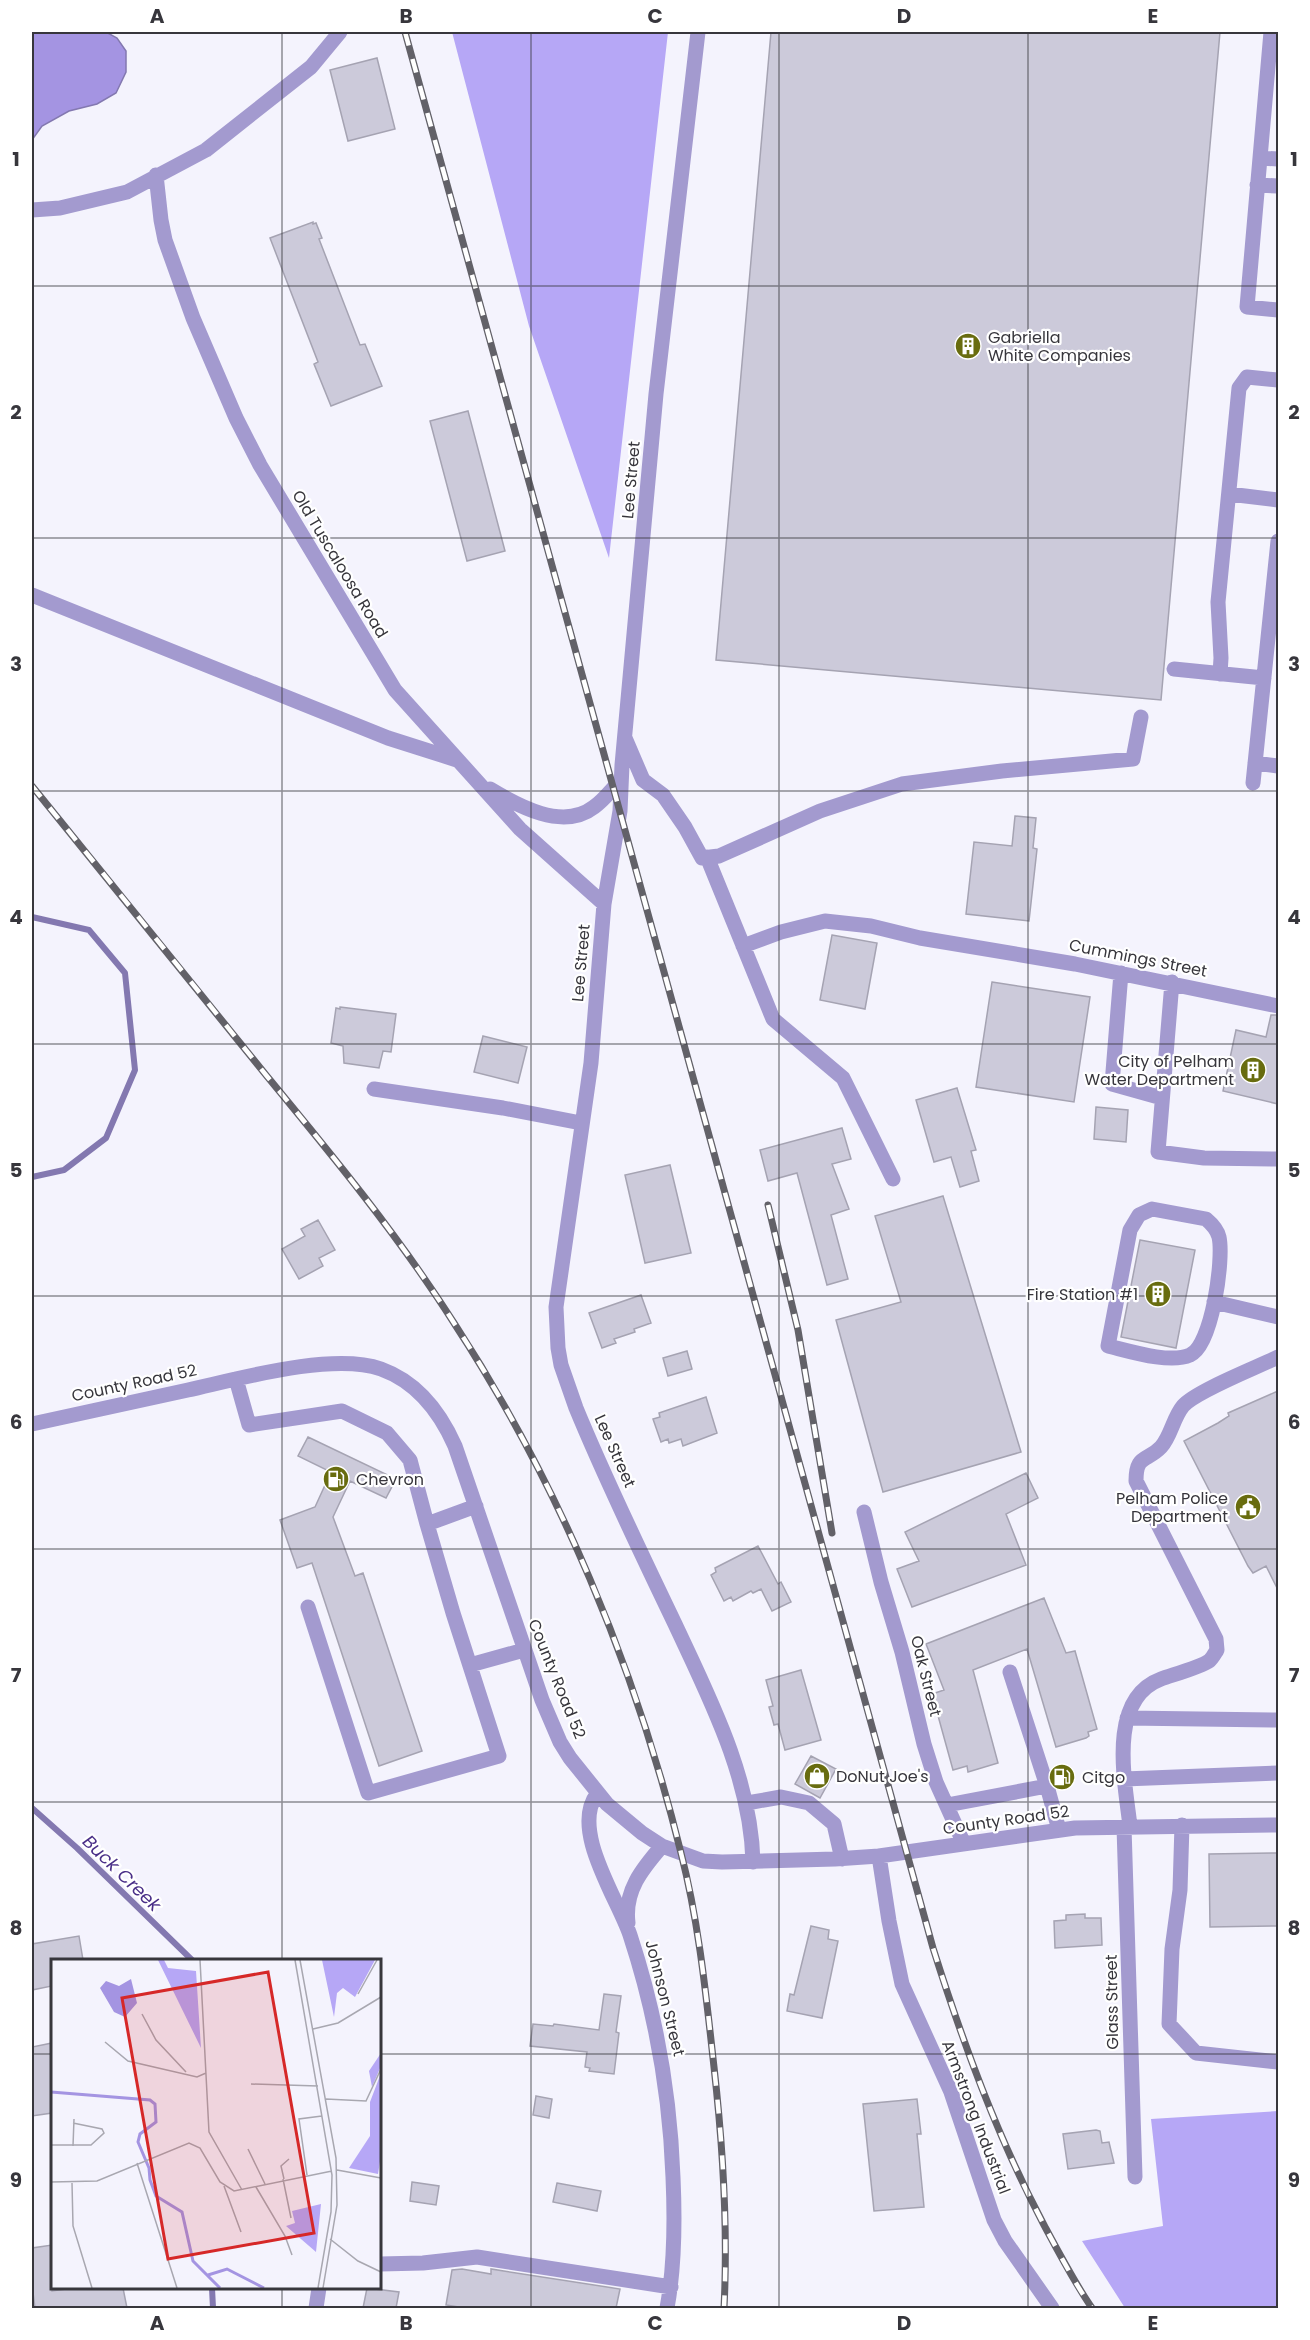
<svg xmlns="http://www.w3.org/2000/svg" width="1310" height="2340" viewBox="0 0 1310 2340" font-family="Poppins,sans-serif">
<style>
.forest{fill:#b6a7f6}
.water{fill:#a494e2;stroke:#8378b0;stroke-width:1.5}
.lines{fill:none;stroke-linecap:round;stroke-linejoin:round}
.stream{stroke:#8378b0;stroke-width:6}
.building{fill:#cccada;stroke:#a5a3b2;stroke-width:1.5}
.minor{stroke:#a39acf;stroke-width:15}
.rail-casing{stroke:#626168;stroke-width:7}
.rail{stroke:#fff;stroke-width:4.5;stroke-dasharray:14;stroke-linecap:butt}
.grid{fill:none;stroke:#37363c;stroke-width:1.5;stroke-opacity:0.55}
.labels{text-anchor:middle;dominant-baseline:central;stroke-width:4.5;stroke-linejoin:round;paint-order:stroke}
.poi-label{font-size:16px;fill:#37363c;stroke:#fff;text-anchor:start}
.street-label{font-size:16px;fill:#37363c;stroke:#fff}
.water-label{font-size:18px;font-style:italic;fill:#4a2f88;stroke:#fff}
.inset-river{fill:none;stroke:#a494e2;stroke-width:3}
.inset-road{fill:none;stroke:#a8a7b0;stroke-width:1.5}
.view{fill:#d62828;fill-opacity:0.15;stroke:#d62828;stroke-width:3}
.inset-edge{fill:none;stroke:#37363c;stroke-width:3}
.neatline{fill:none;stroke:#37363c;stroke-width:2}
.grid-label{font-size:20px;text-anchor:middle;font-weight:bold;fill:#37363c}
</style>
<rect width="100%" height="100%" fill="#f4f3fd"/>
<path class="forest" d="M452,32H668L609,558L529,326Z
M1278,2111V2308H1125L1082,2241L1163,2226L1151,2119Z"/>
<path class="water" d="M32,32H106L117,38L126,51V72L116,93L97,104L69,111L42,126L32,140Z"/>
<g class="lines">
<path class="stream" d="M32,917L89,930L125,973L135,1070L106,1138L64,1170L32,1177
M32,1808L77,1848L192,1960
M212,2288L213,2308"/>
</g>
<path class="building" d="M771,32H1220L1161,700L716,660Z
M377,58L395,129L348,141L330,70Z
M313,222V224L316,223L322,238L319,239L360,345L365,344L382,386L331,406L314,364L318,362L270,238Z
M468,411L505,551L467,561L430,421Z
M1015,816L1036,818L1033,848L1037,849L1029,921L966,914L974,842L1012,846Z
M832,935L877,943L865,1009L820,1000Z
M992,982L1090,997L1074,1102L976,1087Z
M340,1007L396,1014L391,1052L383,1051L379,1068L344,1063L343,1046L331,1043L336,1008L340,1009Z
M1271,1015H1278V1104L1223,1091L1236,1030L1266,1037Z
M483,1036L527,1047L518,1083L474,1072Z
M957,1088L976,1150L971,1151L979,1181L960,1187L951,1157L934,1162L916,1100Z
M1096,1107L1128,1110L1126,1142L1094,1139Z
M842,1128L851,1159L832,1164L849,1209L831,1215L848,1279L827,1285L797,1173L768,1181L760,1150Z
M670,1165L691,1253L645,1263L625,1175Z
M943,1196L1021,1452L883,1492L836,1320L901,1302L875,1216Z
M318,1220L335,1250L319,1258L323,1266L299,1279L282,1249L305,1236L301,1229Z
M1140,1240L1195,1250L1176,1348L1121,1337Z
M641,1295L651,1323L634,1329L635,1332L614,1339L616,1343L602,1348L589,1313Z
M687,1351L692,1369L668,1376L663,1358Z
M1278,1391V1590L1266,1566L1253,1573L1248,1566L1184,1441L1218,1423L1229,1416L1228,1413Z
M706,1397L717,1433L683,1446L681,1439L669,1443L668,1439L661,1442L653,1419L660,1417L659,1413Z
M308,1437L396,1479L386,1498L350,1481L333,1517L355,1576L363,1573L422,1751L379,1766L312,1563L297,1568L280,1520L315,1507L331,1472L298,1456Z
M1026,1473L1038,1498L1006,1514L1026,1565L912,1607L897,1569L919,1561L905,1532Z
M758,1546L778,1584L781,1582L791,1602L772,1611L761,1589L753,1593L751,1591L733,1601L731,1597L724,1601L711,1575L716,1572L715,1568Z
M1044,1598L1066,1653L1075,1651L1097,1729L1088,1732L1089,1736L1086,1738L1056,1747L1027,1649L973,1670L998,1763L968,1772L967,1766L953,1770L932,1694L944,1690L926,1644Z
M801,1670L821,1740L785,1750L778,1724L774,1725L769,1707L773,1706L766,1680Z
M811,1756L836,1769L820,1798L795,1784Z
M1278,1853V1926L1210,1927L1209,1854Z
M1085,1914V1918H1101L1102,1945L1055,1948L1054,1921L1066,1920V1915Z
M811,1926L829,1930L828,1939L838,1941L822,2018L787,2011L790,1994L794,1995Z
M79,1936L83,1960H52V1986L32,1990V1944Z
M604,1994L621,1996L616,2032L619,2033L614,2074L589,2071L590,2068L585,2067L587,2052L530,2046L533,2024L553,2026L554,2024L599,2030Z
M52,2043V2113L32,2116V2047Z
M536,2096L552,2099L549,2118L533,2115Z
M917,2099L921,2134H917L924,2207L874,2211L863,2104Z
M1096,2130L1100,2131L1102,2143L1109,2142L1114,2163L1068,2169L1063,2134Z
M412,2182L439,2186L436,2205L410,2201Z
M557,2183L601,2191L597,2211L553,2202Z
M52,2245V2291L74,2288H123L127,2308H35L32,2285V2248Z
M462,2269L491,2274V2269L620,2289L616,2308H465L446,2305L452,2270Z
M367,2288L399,2292L396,2308H363Z"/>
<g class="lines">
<path class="minor" d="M698,32L656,394L622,765L620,811L604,904L591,1063L556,1307L558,1348L561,1365L576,1408C606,1481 641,1553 675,1624C710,1699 751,1778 753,1862
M1271,32L1247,307L1278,310
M1260,158L1278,159
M156,175L161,220L165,240L193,318L236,418L260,465L395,690L520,829L604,904
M1257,185L1278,186
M32,210L60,208L127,192L206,150L311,67L340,32
M1229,494L1278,500
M32,595L388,738L457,760
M1174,669L1264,678
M1220,674L1221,658L1218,602L1239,388L1247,377L1278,380
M625,738L643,780L663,795L685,827L702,858L719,856L820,811L902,784L1002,771L1133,759L1141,717
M1255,763L1278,766
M1253,783L1278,541
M490,789C518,806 563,831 594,807C604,800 612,789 620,781
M707,857L773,1019L843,1078L893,1179
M743,946L781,932L825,921L871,926L920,938L1075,964L1278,1006
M1121,973L1112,1084L1162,1098
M1172,982L1158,1152L1204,1158L1278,1159
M374,1089L503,1108L581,1123
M1152,1209L1206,1219C1212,1224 1217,1229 1219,1237C1224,1259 1212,1346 1190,1355C1170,1364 1129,1351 1108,1346L1130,1230L1139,1215Z
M1214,1302L1278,1317
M236,1379L249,1425L342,1411L387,1433L410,1460L427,1524L476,1506
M32,1424C84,1413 136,1401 188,1390C238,1379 332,1352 381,1369C417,1382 440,1412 455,1446L542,1700L560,1742L570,1758L607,1804L642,1833L662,1846L703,1861L722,1862L835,1859L879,1856L1075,1828L1278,1825
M864,1512L881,1582L902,1652L924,1744L936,1782L964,1844
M308,1607L368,1793L499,1756L453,1613L427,1524
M470,1665L524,1650
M1127,1718L1278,1720
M1124,1779L1278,1773
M1047,1786L1059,1830
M597,1794C570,1830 618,1899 630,1935C656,2014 670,2094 673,2177C675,2221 675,2265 667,2308
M747,1803L781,1797L809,1803L834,1824L842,1859
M947,1805L1047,1786L1010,1672
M1182,1825L1180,1890L1172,1949L1169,2024L1196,2053L1278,2062
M1130,1826C1125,1782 1107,1699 1161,1679C1172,1675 1201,1667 1209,1661C1212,1659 1215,1653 1217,1650L1216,1639L1136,1481C1136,1454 1147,1462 1161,1447C1171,1436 1173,1418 1183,1406C1196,1391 1258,1367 1278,1357
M1124,1827L1135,2177
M879,1856L889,1921L902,1984L951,2092L994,2220L1005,2241L1052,2308
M628,1923C624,1891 642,1869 662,1846
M380,2264L423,2263L477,2257L671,2287
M316,2308L319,2288"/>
<defs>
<path id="rail" d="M405,32L933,1948C963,2043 997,2136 1044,2225C1059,2253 1074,2282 1092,2308
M32,786C110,882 188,978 266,1075C332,1155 398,1235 454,1323C559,1484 635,1666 681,1853C699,1923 706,1995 714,2067C723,2147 728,2228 724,2308
M768,1205L798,1330L832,1533"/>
</defs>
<use href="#rail" class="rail-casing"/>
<use href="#rail" class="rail"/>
</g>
<path class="grid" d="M282,32V1960M531,32V2308M779,32V2308M1028,32V2308M32,286H1278M32,538H1278M32,791H1278M32,1044H1278M32,1296H1278M32,1549H1278M32,1802H1278M32,2054H52M380,2054H1278M282,2288V2308"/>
<defs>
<symbol id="building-disc" viewBox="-11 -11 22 22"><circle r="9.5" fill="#686c0f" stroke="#fff"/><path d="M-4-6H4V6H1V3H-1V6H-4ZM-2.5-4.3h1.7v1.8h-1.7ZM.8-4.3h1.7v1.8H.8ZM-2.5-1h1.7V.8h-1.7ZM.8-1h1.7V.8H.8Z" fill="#fff"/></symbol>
<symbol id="fuel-disc" viewBox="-11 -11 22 22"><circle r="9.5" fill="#686c0f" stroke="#fff"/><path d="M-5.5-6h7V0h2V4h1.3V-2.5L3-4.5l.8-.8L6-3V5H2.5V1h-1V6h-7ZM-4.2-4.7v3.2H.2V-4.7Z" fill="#fff"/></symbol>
<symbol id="civic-disc" viewBox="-11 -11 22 22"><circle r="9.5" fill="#686c0f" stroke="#fff"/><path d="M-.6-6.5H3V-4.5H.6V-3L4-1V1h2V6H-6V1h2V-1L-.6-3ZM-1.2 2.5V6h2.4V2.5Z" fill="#fff"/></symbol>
<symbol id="shop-disc" viewBox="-11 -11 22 22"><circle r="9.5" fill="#686c0f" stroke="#fff"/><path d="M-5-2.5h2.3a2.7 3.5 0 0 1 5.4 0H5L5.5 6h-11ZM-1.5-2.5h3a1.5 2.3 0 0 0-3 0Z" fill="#fff"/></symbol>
</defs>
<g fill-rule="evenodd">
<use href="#building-disc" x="953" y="331" width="30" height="30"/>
<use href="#building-disc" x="1238" y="1055" width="30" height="30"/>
<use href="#building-disc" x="1143" y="1279" width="30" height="30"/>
<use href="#fuel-disc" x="321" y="1464" width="30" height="30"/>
<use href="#civic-disc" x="1233" y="1492" width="30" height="30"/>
<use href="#shop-disc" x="802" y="1761" width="30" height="30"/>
<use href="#fuel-disc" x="1047" y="1762" width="30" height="30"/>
</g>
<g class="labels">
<g class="poi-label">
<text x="988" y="337">Gabriella<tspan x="988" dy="18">White Companies</tspan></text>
<text x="1234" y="1061" text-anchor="end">City of Pelham<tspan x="1234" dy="18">Water Department</tspan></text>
<text x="1138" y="1294" text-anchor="end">Fire Station #1</text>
<text x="356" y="1479">Chevron</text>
<text x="1228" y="1498" text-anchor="end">Pelham Police<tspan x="1228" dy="18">Department</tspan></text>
<text x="836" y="1776">DoNut Joe's</text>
<text x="1082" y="1777">Citgo</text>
</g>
<g class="street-label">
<text transform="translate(631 480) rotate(-85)">Lee Street</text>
<text transform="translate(340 564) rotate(59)">Old Tuscaloosa Road</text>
<text transform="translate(1138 958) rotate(11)">Cummings Street</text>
<text transform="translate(581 963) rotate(-85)">Lee Street</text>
<text transform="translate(134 1383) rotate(-12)">County Road 52</text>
<text transform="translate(615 1451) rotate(66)">Lee Street</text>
<text transform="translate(926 1676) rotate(76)">Oak Street</text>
<text transform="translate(557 1679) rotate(68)">County Road 52</text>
<text transform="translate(1006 1820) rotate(-8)">County Road 52</text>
<text transform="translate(665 1998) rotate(76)">Johnson Street</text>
<text transform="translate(1112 2002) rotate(-91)">Glass Street</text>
<text transform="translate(976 2117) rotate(69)">Armstrong Industrial</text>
</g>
<g class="water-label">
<text transform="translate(122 1873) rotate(44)">Buck Creek</text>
</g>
</g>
<g transform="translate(51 1959)">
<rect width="330" height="330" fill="#f4f3fd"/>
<path d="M107,1H113L117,9L145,12L150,89ZM271,1H324L304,38L292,29L286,34L283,58ZM330,94V107L321,128L318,112ZM330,114V196L327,215L298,209L319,177V143ZM270,245L265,293L235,267L244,264L241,252Z" fill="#b6a7f6"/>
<path d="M80,20L86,44L74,58L63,53L49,29L55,22L68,27Z" fill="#a494e2"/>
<path class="inset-river" d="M0,133L99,141L104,145L105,163L89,175L87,183L98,209L99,221L105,237L131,253L142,302L169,329M157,316L176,310L213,329"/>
<path class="inset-road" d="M149,1L158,173L191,231M244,1L281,216L280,253L267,329M249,1L285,199L286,246L272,329M307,35L326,1M91,55L105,81L135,113M262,70L287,64L330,38M54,83L77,102L146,118L155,114M200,125L267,127M275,140L315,142L330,110M0,186H40L53,174L51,170L22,164M22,187L23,160M197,190L214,225M86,204L126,329M286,211L330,219M256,216L248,160L271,157M232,220L240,259M233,220L230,207L238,200M0,223L46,222L138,184L149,189L169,223L183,232L281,212M21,224L22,267L41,329M173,227L190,273M205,228L234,277L241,296M279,280L307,302L330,313"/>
<path class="view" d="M217,13L263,274L117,300L71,39Z"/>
<rect width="330" height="330" class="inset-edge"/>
</g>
<rect width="1310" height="2340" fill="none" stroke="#ffffff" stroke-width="66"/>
<rect x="33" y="33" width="1244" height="2274" class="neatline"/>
<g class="grid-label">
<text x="157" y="23">A</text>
<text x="406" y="23">B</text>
<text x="655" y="23">C</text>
<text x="904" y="23">D</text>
<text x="1153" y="23">E</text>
<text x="16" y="166">1</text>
<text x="1294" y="166">1</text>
<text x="16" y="419">2</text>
<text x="1294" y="419">2</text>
<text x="16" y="671">3</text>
<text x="1294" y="671">3</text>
<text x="16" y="924">4</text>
<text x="1294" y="924">4</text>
<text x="16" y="1177">5</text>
<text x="1294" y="1177">5</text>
<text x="16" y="1429">6</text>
<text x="1294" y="1429">6</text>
<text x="16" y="1682">7</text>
<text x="1294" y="1682">7</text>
<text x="16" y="1935">8</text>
<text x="1294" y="1935">8</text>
<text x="16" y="2187">9</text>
<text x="1294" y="2187">9</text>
<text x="157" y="2330">A</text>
<text x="406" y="2330">B</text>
<text x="655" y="2330">C</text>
<text x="904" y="2330">D</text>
<text x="1153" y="2330">E</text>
</g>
</svg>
